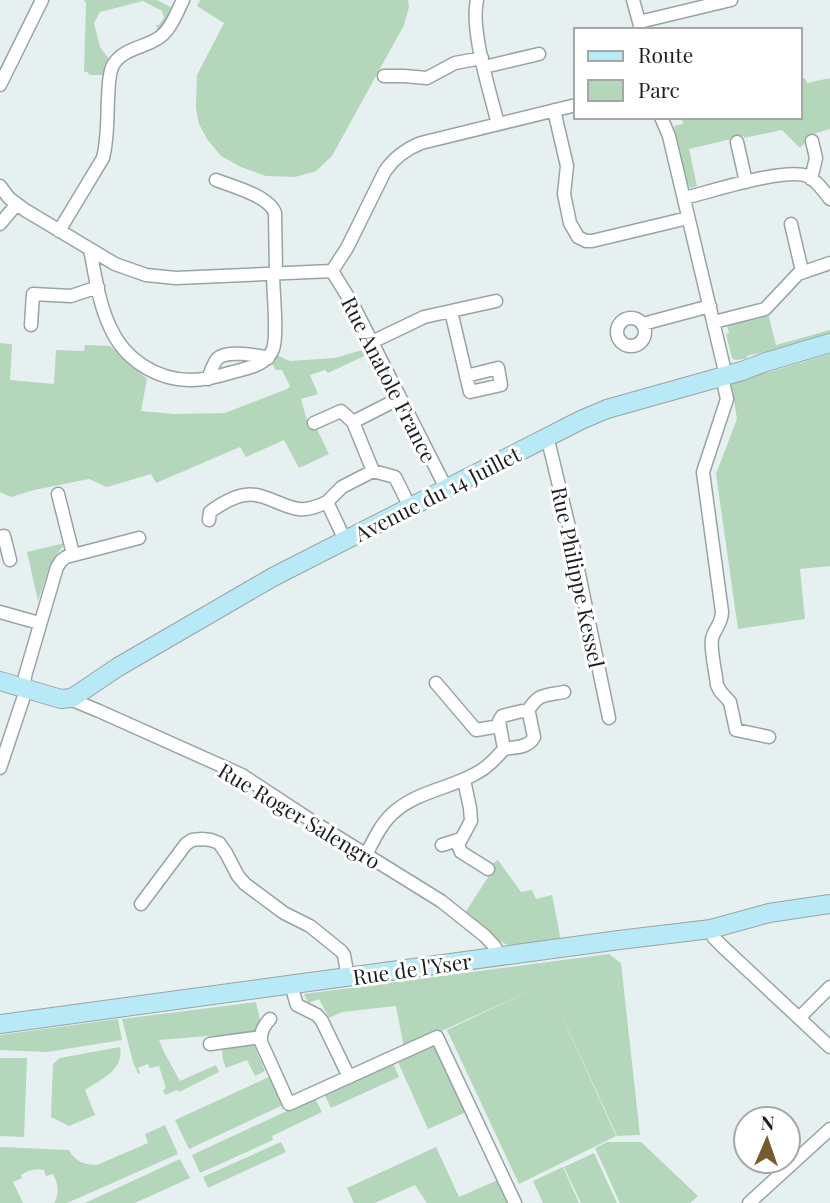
<svg xmlns="http://www.w3.org/2000/svg" width="830" height="1203" viewBox="0 0 830 1203" font-family="'Playfair Display',serif">
<style>
.green{fill:#b4d6ba}
.lines{fill:none;stroke-linecap:round;stroke-linejoin:round}
.street-casing{stroke:#9aa3a3;stroke-width:15}
.secondary-casing{stroke:#9aa3a3;stroke-width:20}
.street{stroke:#fff;stroke-width:12}
.secondary{stroke:#b8e9f6;stroke-width:18}
.labels{text-anchor:middle;dominant-baseline:central;stroke-width:6;stroke-linejoin:round;paint-order:stroke}
.street-label{font-size:21px;fill:#1d2020;stroke:#fff}
</style>
<rect width="100%" height="100%" fill="#e6f0f0"/>
<path class="green" d="M84,0H157L172,8L165,22L158,31L156,25H159L164,18L162,11L143,1L100,12L94,23L100,47L110,60L103,75H90L87,72H84L86,3Z
M200,0H408L409,7L404,25L332,156L316,171L295,177L266,176L241,167L221,156L207,139L199,124L196,108L197,75L224,23L197,6Z
M805,78L807,83L830,78V129L813,134L800,148L782,130L744,138V136L689,149L697,186L691,188L688,185L674,126L683,124L682,119L692,117H800V79Z
M768,314L776,345L830,330V335L770,352L749,355L745,359L735,360L732,358L726,334L729,333L727,325Z
M0,343L12,344L10,380L54,384L56,350L84,351L85,345L110,346L147,379L141,411L174,414L225,413L287,389L290,386L282,370H276L272,364L276,355L290,361L335,358L362,350L364,356L328,373L325,370L310,375L318,394L301,399L308,424L317,429L329,454L299,468L284,440L246,457L240,447L156,483L151,474L107,487L89,479L34,490L11,497L0,492Z
M830,354V566L800,569L805,619L738,629L716,474L737,419L731,383Z
M65,543L50,565L38,601L27,552Z
M498,860L521,892L532,890L536,899L552,895L561,941L515,947C495,943 479,925 465,913L490,874V865Z
M609,954L621,963L640,1135L617,1136L547,983L616,1136L519,1184L447,1030L534,989L404,1048L396,1006L342,1012L329,1018L319,999L308,1003L304,994Z
M256,1002L261,1025L256,1032L159,1040L164,1052L180,1081L216,1065L219,1072L179,1092L177,1090L165,1095L163,1090L166,1088L159,1066L150,1068L148,1064L138,1068L140,1073L138,1074L133,1062L122,1019Z
M118,1019L122,1040L47,1052L0,1050V1035Z
M252,1040L265,1071L255,1076L247,1060L226,1068L223,1060L221,1045Z
M431,1045L436,1046L469,1111L428,1129L397,1060Z
M120,1047C124,1070 102,1079 85,1090L95,1115L69,1126L51,1117L53,1064L60,1058Z
M0,1058H27L24,1137L0,1136Z
M393,1063L399,1077L331,1108L324,1094Z
M269,1077L283,1105L189,1149L175,1120Z
M315,1098L322,1112L272,1136L273,1140L200,1173L192,1155Z
M165,1125L178,1154L67,1203H54C60,1194 58,1183 53,1174L46,1176L44,1170C36,1168 28,1170 21,1175L22,1178L13,1182L23,1203H0V1147L69,1150C74,1161 85,1165 97,1165L148,1143L145,1134Z
M281,1142L286,1152L208,1188L203,1177Z
M607,1142H641L698,1196L690,1203H620L595,1148Z
M436,1147L459,1197L500,1179L511,1203H427L415,1185L375,1203H354L347,1188Z
M594,1153L617,1203H581L564,1167Z
M180,1159L190,1178L135,1203H85Z
M563,1167L579,1203H543L533,1181Z"/>
<g class="lines">
<defs>
<path id="street" d="M477,0C470,30 490,92 498,124
M633,0L641,29
M639,22L731,0
M484,67L539,54
M384,76H404L427,78L455,63L482,58
M0,85L42,0
M554,110L567,166L564,194L570,223L578,237L586,241H592L688,218
M661,117L669,136L726,376
M737,142L746,182
M811,179L816,158L812,141
M216,180C232,186 269,196 275,213L276,274
M0,186L9,198L25,210L115,264L146,275L176,278L332,271
M684,198C710,192 785,167 807,176C816,180 824,191 830,199
M0,224L16,205
M791,224L802,271
M59,231L103,158C108,139 107,118 108,98C109,87 108,75 113,65C123,48 145,48 160,37C171,29 177,12 183,0
M90,249C95,275 99,304 110,327C124,359 156,380 191,380C205,380 220,376 233,372C248,368 267,365 273,349C278,335 273,291 273,274
M332,271L347,248L385,171C394,158 406,149 421,143L576,105
M332,271L353,305L446,488
M451,311L470,392L501,385L498,368L466,376
M617 332a14 14 0 1 1 28 0a14 14 0 1 1-28 0Z
M714,322L765,309L798,274L830,263
M643,324L710,306
M31,325L33,294L71,296L98,287
M372,342L424,317L496,301
M722,377L727,399L703,472L722,612C722,624 714,629 712,639C710,649 716,674 717,685L720,691L730,702L736,730L769,737
M208,379C211,372 213,363 218,358C228,350 256,355 268,358
M314,423L341,411L353,422
M547,436L570,531L609,718
M373,471L395,477L410,507
M58,494L73,554
M209,520L210,512L214,509C223,503 234,496 245,495C264,492 281,507 299,509C309,510 318,506 327,502
M0,537L4,536L10,560
M345,540L327,502L342,487L373,471L353,422L400,398
M0,612L39,623
M436,683L476,730L500,726
M70,699L99,711L242,775L315,823L441,901L485,936L495,947L499,957
M527,712C539,693 543,696 564,692
M0,768L24,696L25,676L57,567L61,561L66,557L139,538
M464,780L470,808L471,821L458,845L461,852L488,869
M442,845L461,839
M366,855C373,841 381,824 392,814C415,792 448,789 475,774C487,768 495,759 504,749L499,721L502,716L522,711L529,713L534,737C529,748 515,747 504,749
M141,904L186,844L192,840L202,839L211,840L219,843L226,853L238,876L245,884L284,913L310,926L341,951L344,955L348,977
M711,929L714,938L723,947L830,1047
M291,985L297,1005L317,1015L322,1021L349,1077
M799,1018L830,987
M270,1019C263,1026 260,1033 261,1042L289,1104L437,1037L515,1203
M210,1044L261,1037
M749,1203L830,1129"/>
<path id="secondary" d="M0,681L61,699L72,698L118,667L273,577L581,420L607,409L742,371L766,362L830,343
M0,1024L619,940L711,929L769,913L830,904"/>
</defs>
<use href="#street" class="street-casing"/>
<use href="#secondary" class="secondary-casing"/>
<use href="#street" class="street"/>
<use href="#secondary" class="secondary"/>
</g>
<g class="labels">
<g class="street-label">
<text transform="translate(390 379) rotate(63)">Rue Anatole France</text>
<text transform="translate(437 493) rotate(-27)">Avenue du 14 Juillet</text>
<text transform="translate(579 577) rotate(78)">Rue Philippe Kessel</text>
<text transform="translate(300 815) rotate(31)">Rue Roger Salengro</text>
<text transform="translate(412 968) rotate(-8)">Rue de l'Yser</text>
</g>
</g>
<rect x="574" y="28" width="228" height="91" fill="#ffffff" stroke="#a5a6a6" stroke-width="2"/>
<rect x="588" y="51" width="35" height="10" fill="#b8e9f6" stroke="#a5a6a6" stroke-width="2"/>
<text x="638" y="63" font-size="21" fill="#1d2020">Route</text>
<rect x="588" y="80" width="35" height="21" fill="#b4d6ba" stroke="#a5a6a6" stroke-width="2"/>
<text x="638" y="98" font-size="21" fill="#1d2020">Parc</text>
<g transform="translate(767 1140) rotate(2)"><circle r="33" fill="#ffffff" stroke="#a5a6a6" stroke-width="2"/>
<path d="M0-5L12 26L0 18L-12 26Z" fill="#775a2e"/>
<text y="-10" font-size="19" font-weight="bold" text-anchor="middle" fill="#1d2020">N</text>
</g>
</svg>
